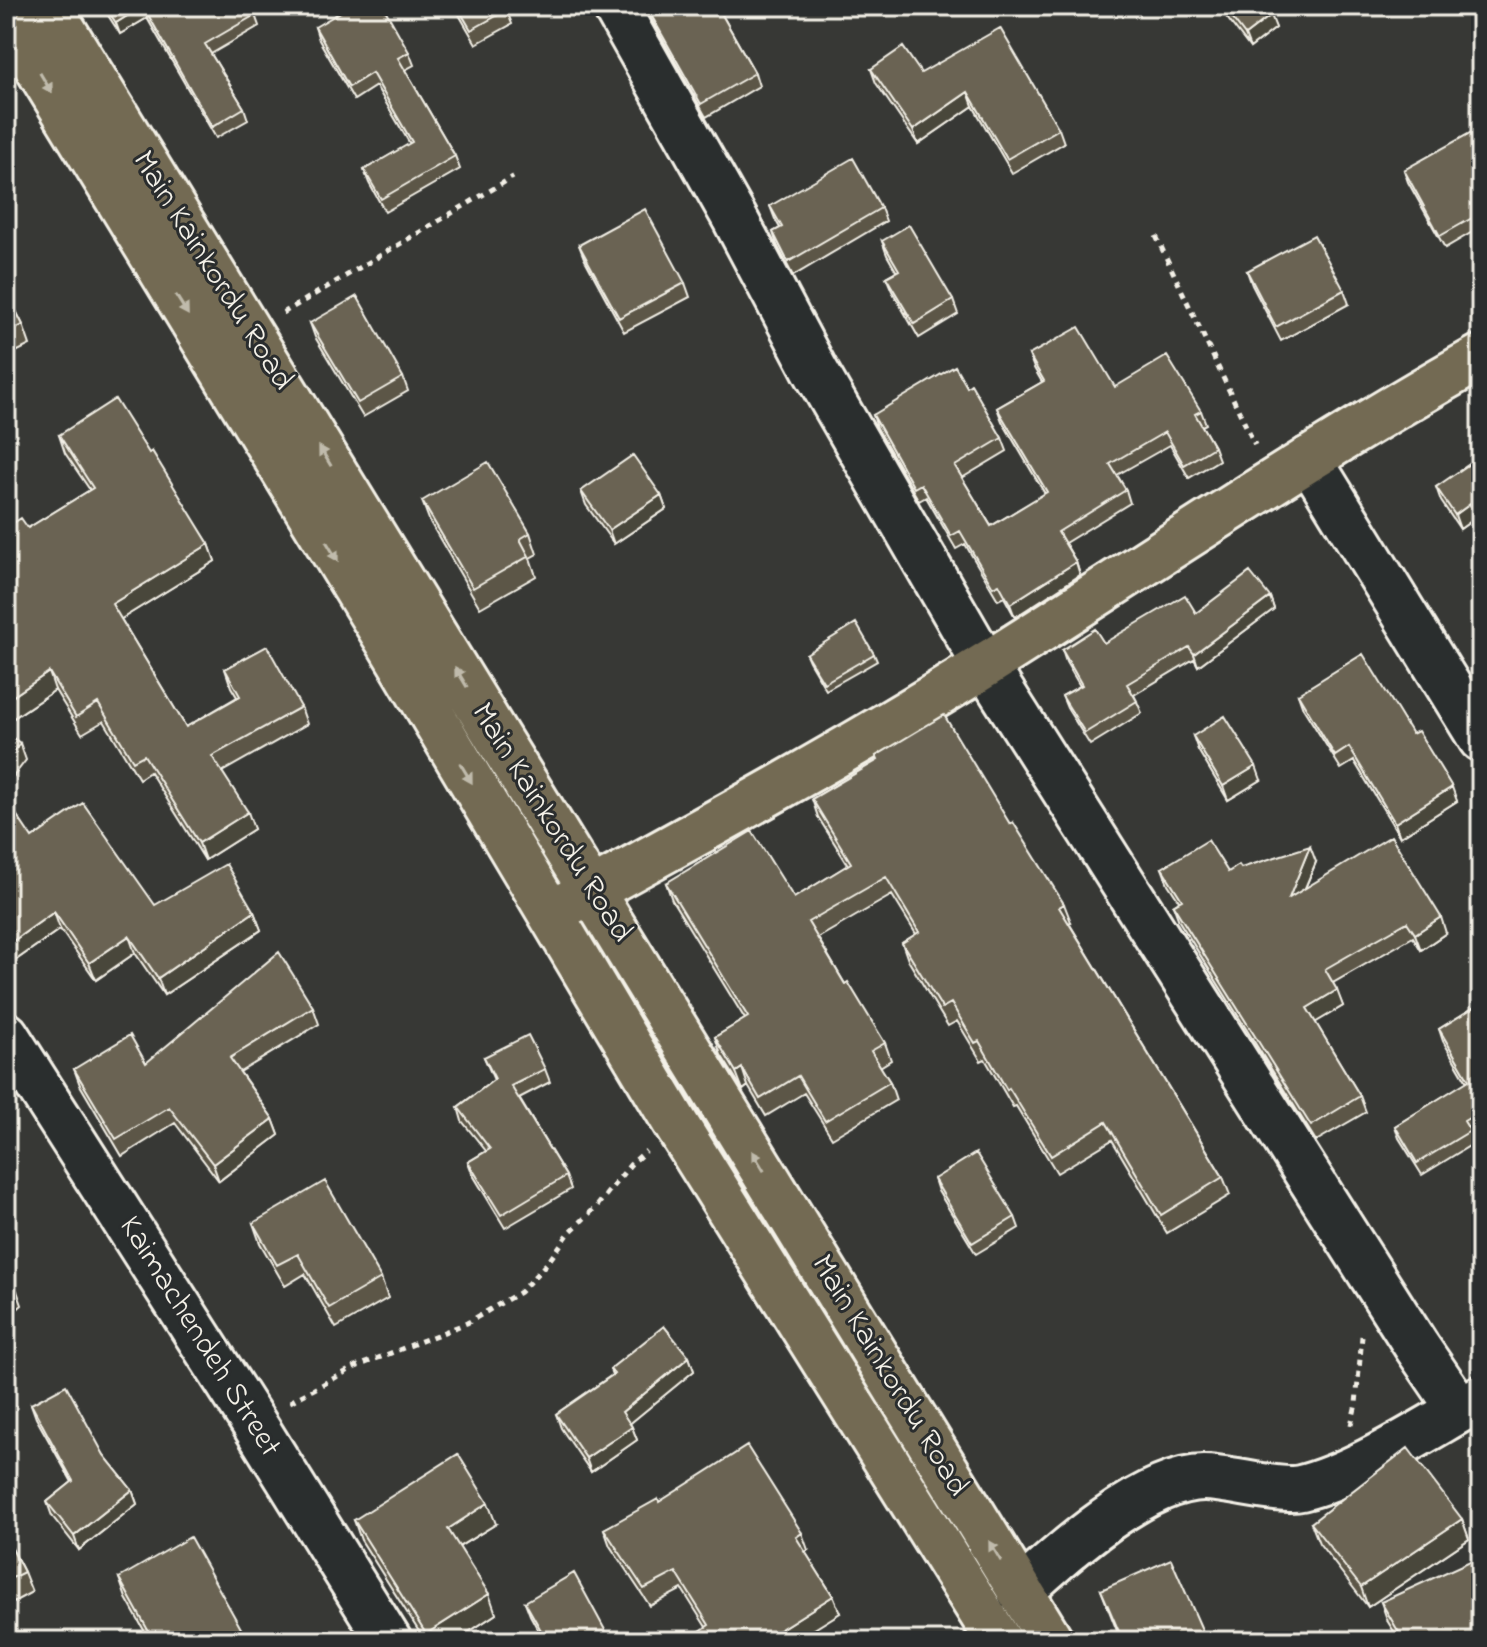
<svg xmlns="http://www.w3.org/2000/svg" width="1487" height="1647" viewBox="0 0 1487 1647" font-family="'Indie Flower',sans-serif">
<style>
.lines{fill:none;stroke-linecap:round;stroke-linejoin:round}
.minor-casing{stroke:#f4f1e8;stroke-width:50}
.major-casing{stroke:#f4f1e8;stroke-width:50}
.path{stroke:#f4f1e8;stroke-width:5;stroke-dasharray:6 6;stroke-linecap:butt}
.minor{stroke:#2a2d2e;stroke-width:44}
.major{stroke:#736b52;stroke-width:44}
.wall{fill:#5b5647;stroke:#f4f1e8;stroke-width:2}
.shaded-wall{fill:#4a463a;stroke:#f4f1e8;stroke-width:2}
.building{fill:#6a6453;stroke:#f4f1e8;stroke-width:2}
.oneway{fill:#c0bbac}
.labels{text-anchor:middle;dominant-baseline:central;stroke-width:6;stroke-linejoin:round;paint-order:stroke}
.street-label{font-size:32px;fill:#f4f1e8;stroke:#2a2d2e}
</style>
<rect width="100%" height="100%" fill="#373835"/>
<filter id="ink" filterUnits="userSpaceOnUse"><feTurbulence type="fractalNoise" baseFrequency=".0125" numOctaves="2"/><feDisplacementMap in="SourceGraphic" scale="16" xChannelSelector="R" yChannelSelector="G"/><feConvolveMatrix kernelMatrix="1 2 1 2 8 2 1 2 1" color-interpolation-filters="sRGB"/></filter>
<g filter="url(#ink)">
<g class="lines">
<defs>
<path id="minor" d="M615,6L734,217L815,370L985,665L1417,1347L1460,1410
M1309,459L1481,739
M6,1035L253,1422L389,1641
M1020,1592C1062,1553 1145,1478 1204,1478C1229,1478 1280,1493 1301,1488C1358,1474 1428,1427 1481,1398"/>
<path id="major" d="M49,6L1051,1641
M6,16L389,643L677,1126L999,1641
M567,904C709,827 850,750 987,664C1151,561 1312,452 1481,357"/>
</defs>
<use href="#minor" class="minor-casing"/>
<use href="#major" class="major-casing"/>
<path class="path" d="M1156,236L1255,445
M283,313L513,177
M290,1402L353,1368L467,1323L520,1292L549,1261L569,1233L597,1206L630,1165L646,1151
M1351,1425L1356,1404L1362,1336"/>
<use href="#minor" class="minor"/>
<use href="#major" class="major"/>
</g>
<path class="wall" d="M102,6H178L182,13L255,15L259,26L211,54L244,108L248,120L216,138L147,18L120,34Z
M454,6H505L512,24L476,44Z
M644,6H717L755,73L759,86L706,117Z
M1218,6H1265L1276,28L1250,48Z
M315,27L409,52L414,65L405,70L455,156L460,169L385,212L369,183L364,170L410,144L376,86L354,100L319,40Z
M871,69L921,73L1059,129L1064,143L1012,173L973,106L918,144L876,83Z
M1481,137V227L1445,248L1408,182L1404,170Z
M770,206L881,208L886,221L793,276L777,245L773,232L780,228L775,219Z
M882,241L953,300L958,314L919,338L892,291L886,277L896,271L887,255Z
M579,245L685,283L690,297L624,332L584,258Z
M1247,271L1344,290L1349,304L1281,341L1252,285Z
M6,291L23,325L30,345L6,357Z
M310,323L403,377L408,391L363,417L315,337Z
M1029,355L1115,387L1201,411L1206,424L1202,426L1214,447L1219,460L1189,478L1170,445L1117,475L1126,490L1130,503L1065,543L1076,562L1080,575L1015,617L1004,597L998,600L965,544L956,549L926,497L919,501L877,428L873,415L967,387L1002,438L1007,451L962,478L991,526L1045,494L1002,421L997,408L1042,382L1034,368Z
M59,435L149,453L209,544L215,561L121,619L186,727L237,697L231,687L225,669L301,707L307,724L222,772L254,829L205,860L150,772L139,779L104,721L82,734L55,690L6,723V528H28L90,490L65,453Z
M1481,462V514L1460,529L1441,501L1436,487Z
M581,491L661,495L666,509L614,544L586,505Z
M422,501L530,533L537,554L530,558L536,576L480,608L430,522Z
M1270,597L1274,609L1198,666L1194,659L1134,695L1142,713L1090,745L1067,708L1062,696L1080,686L1066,662L1062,650L1104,643L1196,613Z
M806,654H874L877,661L826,690L809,661Z
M1298,694L1412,734L1457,801L1400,837L1354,761L1341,769L1303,708Z
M1193,736L1261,780L1228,800L1198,750Z
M876,756L1071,922L1069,923L1223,1177L1230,1195L1167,1233L1112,1140L1057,1173L1016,1106L1013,1107L985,1059L981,1061L957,1021L948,1026L908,960L902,943L916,934L892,895L818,938L845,984L885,1043L891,1060L880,1067L890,1082L896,1100L832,1138L804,1093L766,1116L748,1086L743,1090L721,1055L715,1037L745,1019L672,900L666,883L794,898L848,865L818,817L812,799L878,760Z
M32,838L155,905L254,912L261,930L164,995L135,953L96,980L60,929L6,967Z
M1316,862L1305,888L1446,933L1421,950L1413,937L1333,983L1343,1006L1315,1022L1360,1096L1366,1112L1316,1141L1179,921L1173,905L1179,901L1168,884L1162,868L1228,872L1241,868Z
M1481,932V958L1476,950L1472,938Z
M1481,1003V1126L1470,1132L1474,1143L1422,1175L1399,1138L1395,1126L1467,1082L1443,1041L1439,1029Z
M313,1007L319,1024L240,1072L273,1119L279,1135L219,1181L175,1123L122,1156L80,1085L74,1069L146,1063Z
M484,1057L545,1069L550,1082L519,1098L566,1176L571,1189L505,1228L473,1175L468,1162L486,1151L462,1121L458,1107L494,1080Z
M934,1179L1015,1217L1019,1228L976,1254L938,1191Z
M253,1223L381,1278L388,1298L336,1328L305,1274L285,1286L260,1243Z
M689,1357L694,1371L630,1423L637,1440L591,1472L561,1428L556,1414L612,1375L610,1369Z
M31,1404L104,1455L132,1490L137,1504L79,1550L52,1516L47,1502L72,1482L36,1418Z
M659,1502L808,1550L805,1552L833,1596L840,1613L706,1627L682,1589L650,1606L610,1546L604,1529Z
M1462,1519L1469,1539L1368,1607L1319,1543L1311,1523Z
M354,1520L496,1524L459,1547L496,1614L455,1641H425L361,1540Z
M6,1537L24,1572L32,1592L6,1606Z
M119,1578L248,1641H150L126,1598Z
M1101,1590L1207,1641H1121Z
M525,1602L611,1641H544L530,1615Z
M1381,1602L1481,1641H1400L1388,1622Z"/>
<path class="shaded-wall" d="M143,6L147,18L120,34L116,23Z
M1271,15L1276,28L1250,48L1245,35Z
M968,92L973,106L918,144L913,130Z
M661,495L666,509L614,544L609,530Z
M1481,496V514L1460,529L1455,515Z
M209,544L215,561L118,621L112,604Z
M1076,562L1080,575L1015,617L1010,604Z
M1270,597L1274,609L1198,666L1194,654Z
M49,672L55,690L6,723V701Z
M20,743L26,760L6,786V761Z
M1256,766L1261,780L1228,800L1223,786Z
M1452,787L1457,801L1400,837L1395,823Z
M248,812L254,829L205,860L199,843Z
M1310,846L1316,862L1294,914L1289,898Z
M1064,904L1071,922L1065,925L1059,907Z
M54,912L60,929L6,967V946Z
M254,912L261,930L164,995L158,978Z
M1441,917L1446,933L1421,950L1415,934Z
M129,936L135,953L96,980L89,963Z
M1337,990L1343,1006L1313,1024L1307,1008Z
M742,1068L748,1086L743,1090L736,1072Z
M273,1119L279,1135L219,1181L213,1164Z
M17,1291L22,1305L6,1319V1300Z
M689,1357L694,1371L627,1426L622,1412Z
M632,1427L637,1440L591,1472L586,1458Z
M132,1490L137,1504L79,1550L74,1536Z
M488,1503L496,1524L455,1549L448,1529Z
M1462,1519L1469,1539L1368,1607L1361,1587Z
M802,1533L808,1550L802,1554L796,1537Z
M489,1594L496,1614L455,1641H428L426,1634Z
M833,1596L840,1613L795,1641H769L776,1632Z"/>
<path class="building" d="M105,6H178L182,13L195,6H249L255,15L205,44L244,108L212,127L143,6L116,23Z
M351,6H383L409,52L398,58L455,156L381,199L364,170L412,142L372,73L349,87L315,27Z
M457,6H505L507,10L471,30Z
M646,6H717L755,73L701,104Z
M1223,6H1265L1271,15L1245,35Z
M1000,28L1059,129L1007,159L968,92L913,130L871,69L903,47L921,73Z
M1472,132L1476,140L1481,137V213L1440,236L1404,170Z
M853,158L881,208L788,262L773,232L782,227L770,206Z
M645,209L685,283L619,318L579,245Z
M909,225L953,300L914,324L886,277L899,270L882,241Z
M1314,235L1344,290L1276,327L1247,271Z
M6,291L23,325L6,334Z
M357,296L403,377L358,403L310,323Z
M1079,327L1115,387L1167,356L1201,411L1195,414L1214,447L1184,465L1165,432L1110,464L1126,490L1058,532L1076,562L1010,604L999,584L993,587L960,531L951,536L921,484L914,488L873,415L955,366L967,387L971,384L1002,438L955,466L991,526L1047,492L997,408L1044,381L1029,355Z
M115,399L149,453L152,451L209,544L112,604L186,727L240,696L225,669L267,646L301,707L212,756L248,812L199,843L144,755L133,761L98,703L76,717L49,672L6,701V528L21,518L28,528L93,488L59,435Z
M633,455L661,495L609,530L581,491Z
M1478,458L1481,462V496L1455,515L1436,487Z
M488,462L530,533L520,539L529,556L473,588L422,501Z
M1250,572L1270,597L1194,654L1189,647L1127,684L1137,701L1085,733L1062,696L1082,685L1062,650L1095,629L1104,643L1185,595L1196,613Z
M856,623L874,654L824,683L806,654Z
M1363,654L1412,734L1418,731L1452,787L1395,823L1349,747L1335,756L1298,694Z
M944,715L1010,824L1013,822L1064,904L1059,907L1223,1177L1161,1215L1106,1122L1051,1156L1009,1088L1007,1090L979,1041L975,1043L951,1003L942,1008L902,943L919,932L886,877L808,922L845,984L848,982L885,1043L871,1051L890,1082L825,1121L798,1076L760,1099L742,1068L736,1072L715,1037L748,1017L666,883L752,831L794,898L851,863L812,799L878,760L876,756Z
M1225,716L1256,766L1223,786L1193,736Z
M6,733L20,743L6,761Z
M6,799L32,838L83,803L155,905L226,864L254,912L158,978L129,936L89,963L54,912L6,946Z
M1391,836L1441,917L1415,934L1407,922L1325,969L1337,990L1307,1008L1360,1096L1311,1126L1173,905L1182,900L1162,868L1208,840L1228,872L1239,865L1241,868L1310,846L1289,898Z
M1481,932V953L1472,938Z
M279,952L313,1007L230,1058L273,1119L213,1164L169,1107L116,1139L74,1069L130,1035L146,1063Z
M1481,1003V1111L1464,1121L1470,1131L1417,1163L1395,1126L1469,1080L1439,1029Z
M528,1035L545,1069L511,1086L566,1176L501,1215L468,1162L490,1149L458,1107L495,1079L484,1057Z
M976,1153L1015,1217L972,1243L934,1179Z
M325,1181L381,1278L329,1308L298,1254L277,1265L253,1223Z
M6,1279L17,1291L6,1300Z
M664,1326L689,1357L622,1412L632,1427L586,1458L556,1414L614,1374L610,1369Z
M66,1385L104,1455L132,1490L74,1536L47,1502L73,1481L31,1404Z
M747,1446L802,1533L796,1537L833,1596L776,1632L778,1635L769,1641H685L709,1625L676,1572L644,1589L604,1529L658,1499L659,1502Z
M1408,1448L1462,1519L1361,1587L1311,1523Z
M458,1454L488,1503L448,1529L489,1594L426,1634L354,1520Z
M6,1537L24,1572L6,1581Z
M190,1537L248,1641H154L119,1578Z
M1479,1557L1481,1561V1641H1404L1381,1602Z
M1171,1559L1207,1641H1123L1101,1590Z
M574,1573L611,1641H547L525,1602Z"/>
<defs><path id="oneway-solid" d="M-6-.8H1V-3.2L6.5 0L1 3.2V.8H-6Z" transform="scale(2)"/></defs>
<g class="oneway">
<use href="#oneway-solid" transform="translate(46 83) rotate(59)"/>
<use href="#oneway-solid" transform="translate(182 305) rotate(58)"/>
<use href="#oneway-solid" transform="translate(325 456) rotate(-121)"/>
<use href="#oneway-solid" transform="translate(332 551) rotate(59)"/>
<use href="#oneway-solid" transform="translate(461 677) rotate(-121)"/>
<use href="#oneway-solid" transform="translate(466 773) rotate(59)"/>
<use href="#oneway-solid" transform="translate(758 1161) rotate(-121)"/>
<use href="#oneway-solid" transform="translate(995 1551) rotate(-121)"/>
</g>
</g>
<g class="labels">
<g class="street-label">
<text transform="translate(212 271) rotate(58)">Main Kainkordu Road</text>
<text transform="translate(551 823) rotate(58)">Main Kainkordu Road</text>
<text transform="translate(199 1337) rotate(58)">Kaimachendeh Street</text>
<text transform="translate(889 1376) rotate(59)">Main Kainkordu Road</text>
</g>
</g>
<rect width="1487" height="1647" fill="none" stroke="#2a2d2e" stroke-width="32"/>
<rect x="16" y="16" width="1455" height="1615" fill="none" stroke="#f4f1e8" stroke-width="3" filter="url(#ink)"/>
</svg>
